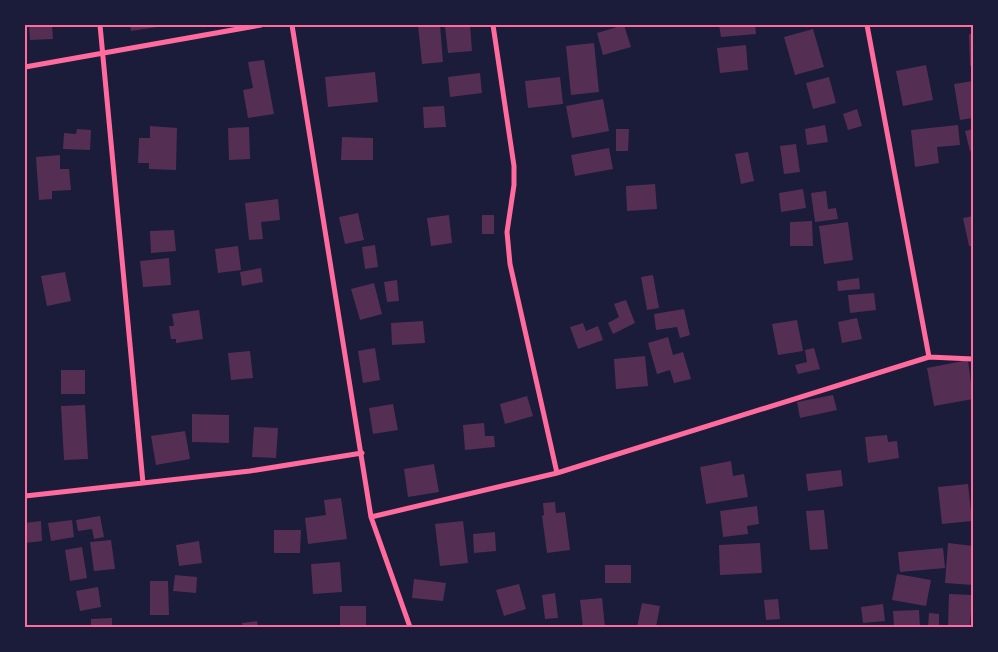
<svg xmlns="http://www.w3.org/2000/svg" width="998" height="652" viewBox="0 0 998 652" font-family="'IBM Plex Sans',sans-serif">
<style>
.building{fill:#542f53}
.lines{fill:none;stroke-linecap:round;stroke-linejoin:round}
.minor{stroke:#ff6b9d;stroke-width:5}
.neatline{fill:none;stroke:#ff6b9d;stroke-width:2}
</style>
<rect width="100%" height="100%" fill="#1b1b3a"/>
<path class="building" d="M29,25H52L53,39L30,40Z
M130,25H157V27L131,31Z
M418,25H440L443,62L422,64Z
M470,25L472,51L448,53L445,26Z
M624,25L631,47L603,55L597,33Z
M719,25H755L756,34L721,37Z
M813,29L824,67L795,75L784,37Z
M969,34H973V66H970Z
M594,43L599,92L571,95L566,46Z
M746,45L748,70L720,73L717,48Z
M264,60L274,114L248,118L243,90L253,88L248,62Z
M926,65L933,100L903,106L896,71Z
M375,72L378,102L328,107L325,77Z
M480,73L482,93L450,97L448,77Z
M560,77L563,104L528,108L525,81Z
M829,77L836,103L813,109L806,83Z
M973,81V118L960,120L954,84Z
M603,99L609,131L572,138L566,106Z
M444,106L446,127L424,128L423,107Z
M857,109L862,126L848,130L843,114Z
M825,125L828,142L807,145L805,129Z
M958,125L960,145L937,147L939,163L915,167L911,130Z
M150,126L177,128L176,170L149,169V163H138L139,138H150Z
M249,127L250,159L229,160L228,128Z
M77,129L91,130L90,150L63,149L64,133L76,134Z
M616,129H629L628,151H616Z
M973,129V151H970L965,131Z
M342,137L373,138V160H341Z
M796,144L800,172L784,174L780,146Z
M609,148L613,169L575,176L571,155Z
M748,152L754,181L741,184L735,154Z
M60,155V169H69L71,190L52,191V199L39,200L36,157Z
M655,184L657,209L627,211L626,186Z
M803,189L806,208L781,212L779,193Z
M826,191L828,209L836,208L838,219L815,222L811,193Z
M278,199L280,220L261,222L263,239L249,240L245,203Z
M358,213L364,240L345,244L339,217Z
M449,215L452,243L431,246L427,218Z
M482,215H494V234H482Z
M973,216V246H969L963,218Z
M812,221L813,246H790V222Z
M848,222L853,260L824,264L819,226Z
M174,230L176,251L151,253L150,231Z
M375,245L378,267L365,269L362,247Z
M238,246L241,270L218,273L215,249Z
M169,258L171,285L143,287L140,261Z
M261,268L263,282L242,286L240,272Z
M65,272L71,301L47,306L41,276Z
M653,275L659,308L647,310L641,277Z
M859,278L860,289L838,291L837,281Z
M397,280L399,301L387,302L384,282Z
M374,283L382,314L360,320L351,289Z
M874,293L876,310L850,313L848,295Z
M626,300L635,323L613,334L608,323L619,317L614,304Z
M684,309L690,335L680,338L677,327L656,330L654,314Z
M199,310L203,339L176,343V339H171L169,326H174L172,314Z
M857,318L862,339L842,343L838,322Z
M797,320L803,351L778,355L772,324Z
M423,321L425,343L392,345L391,323Z
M583,323L586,331L598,326L603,340L578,349L570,327Z
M668,337L673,355L683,352L691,379L674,383L670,370L657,374L648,343Z
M375,348L380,380L363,383L358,351Z
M814,348L820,369L798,374L795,365L807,362L805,350Z
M250,351L253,378L231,380L228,353Z
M645,356L648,386L616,389L614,359Z
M968,360L973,399L934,406L927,368Z
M61,370H85V394H61Z
M833,395L837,410L800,418L797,402Z
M527,396L533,416L505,424L500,404Z
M393,404L398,430L373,434L369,408Z
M85,405L88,459L64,460L61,406Z
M192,414L229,415V443L192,442Z
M484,423L485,436H494L495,447L465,450L463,425Z
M254,427L278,428L276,458L252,457Z
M185,431L190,459L156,465L151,436Z
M887,435L888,442L897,441L899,458L868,463L865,437Z
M731,461L733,476L744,474L748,497L706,504L700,467Z
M434,464L439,492L408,497L404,469Z
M841,470L843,486L808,491L806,474Z
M968,484L972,521L942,524L938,487Z
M341,498L347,539L308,544L305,518L326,515L324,500Z
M555,502L556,513L565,512L570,550L547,553L542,516L544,515L543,503Z
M757,506L759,524L747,526L748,534L723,537L720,511Z
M824,510L828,549L810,550L806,511Z
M100,516L104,537L94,539L92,529L78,531L76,520Z
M72,520L74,537L51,541L48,523Z
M41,521L42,541L25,543V523Z
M463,521L468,563L440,566L435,524Z
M274,530H301L300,553H274Z
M495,532L496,551L474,553L473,534Z
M111,540L115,569L94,571L90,542Z
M199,541L202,563L179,566L176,545Z
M760,543L762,573L720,575L719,545Z
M948,543L973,546V585L945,583Z
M82,547L87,578L70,581L65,550Z
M943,548L945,568L900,572L898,552Z
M340,562L342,592L313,594L311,564Z
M605,565H631V583H605Z
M897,574L931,580L926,606L892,600Z
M175,575L197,577L196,593L173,591Z
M414,579L446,583L443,601L412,598Z
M150,581H168L169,615H150Z
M519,584L526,609L504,616L496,590Z
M98,587L101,607L80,611L76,591Z
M555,593L558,618L545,619L542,595Z
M949,594L972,595L970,627H948Z
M602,598L605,627H583L580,600Z
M778,599L780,619L766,620L764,600Z
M642,603L660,606L656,627H637Z
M883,604L885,621L863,623L861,607Z
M340,606H366V627H340Z
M919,610L920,627H894L893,611Z
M929,613L939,614V627H928Z
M112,618V627H91V619Z
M257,621L258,627H243L242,623Z"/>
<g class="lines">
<path class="minor" d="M292,25L371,517L410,627
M493,25L514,166V185L507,232L510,264L557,473
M867,25L929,357
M25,67L261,25
M143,483L250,471L362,453
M25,496L143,483L100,25
M371,517L557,473L929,357L973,359"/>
</g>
<rect width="998" height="652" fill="none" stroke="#1b1b3a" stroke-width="52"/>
<rect x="26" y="26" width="946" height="600" class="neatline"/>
</svg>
